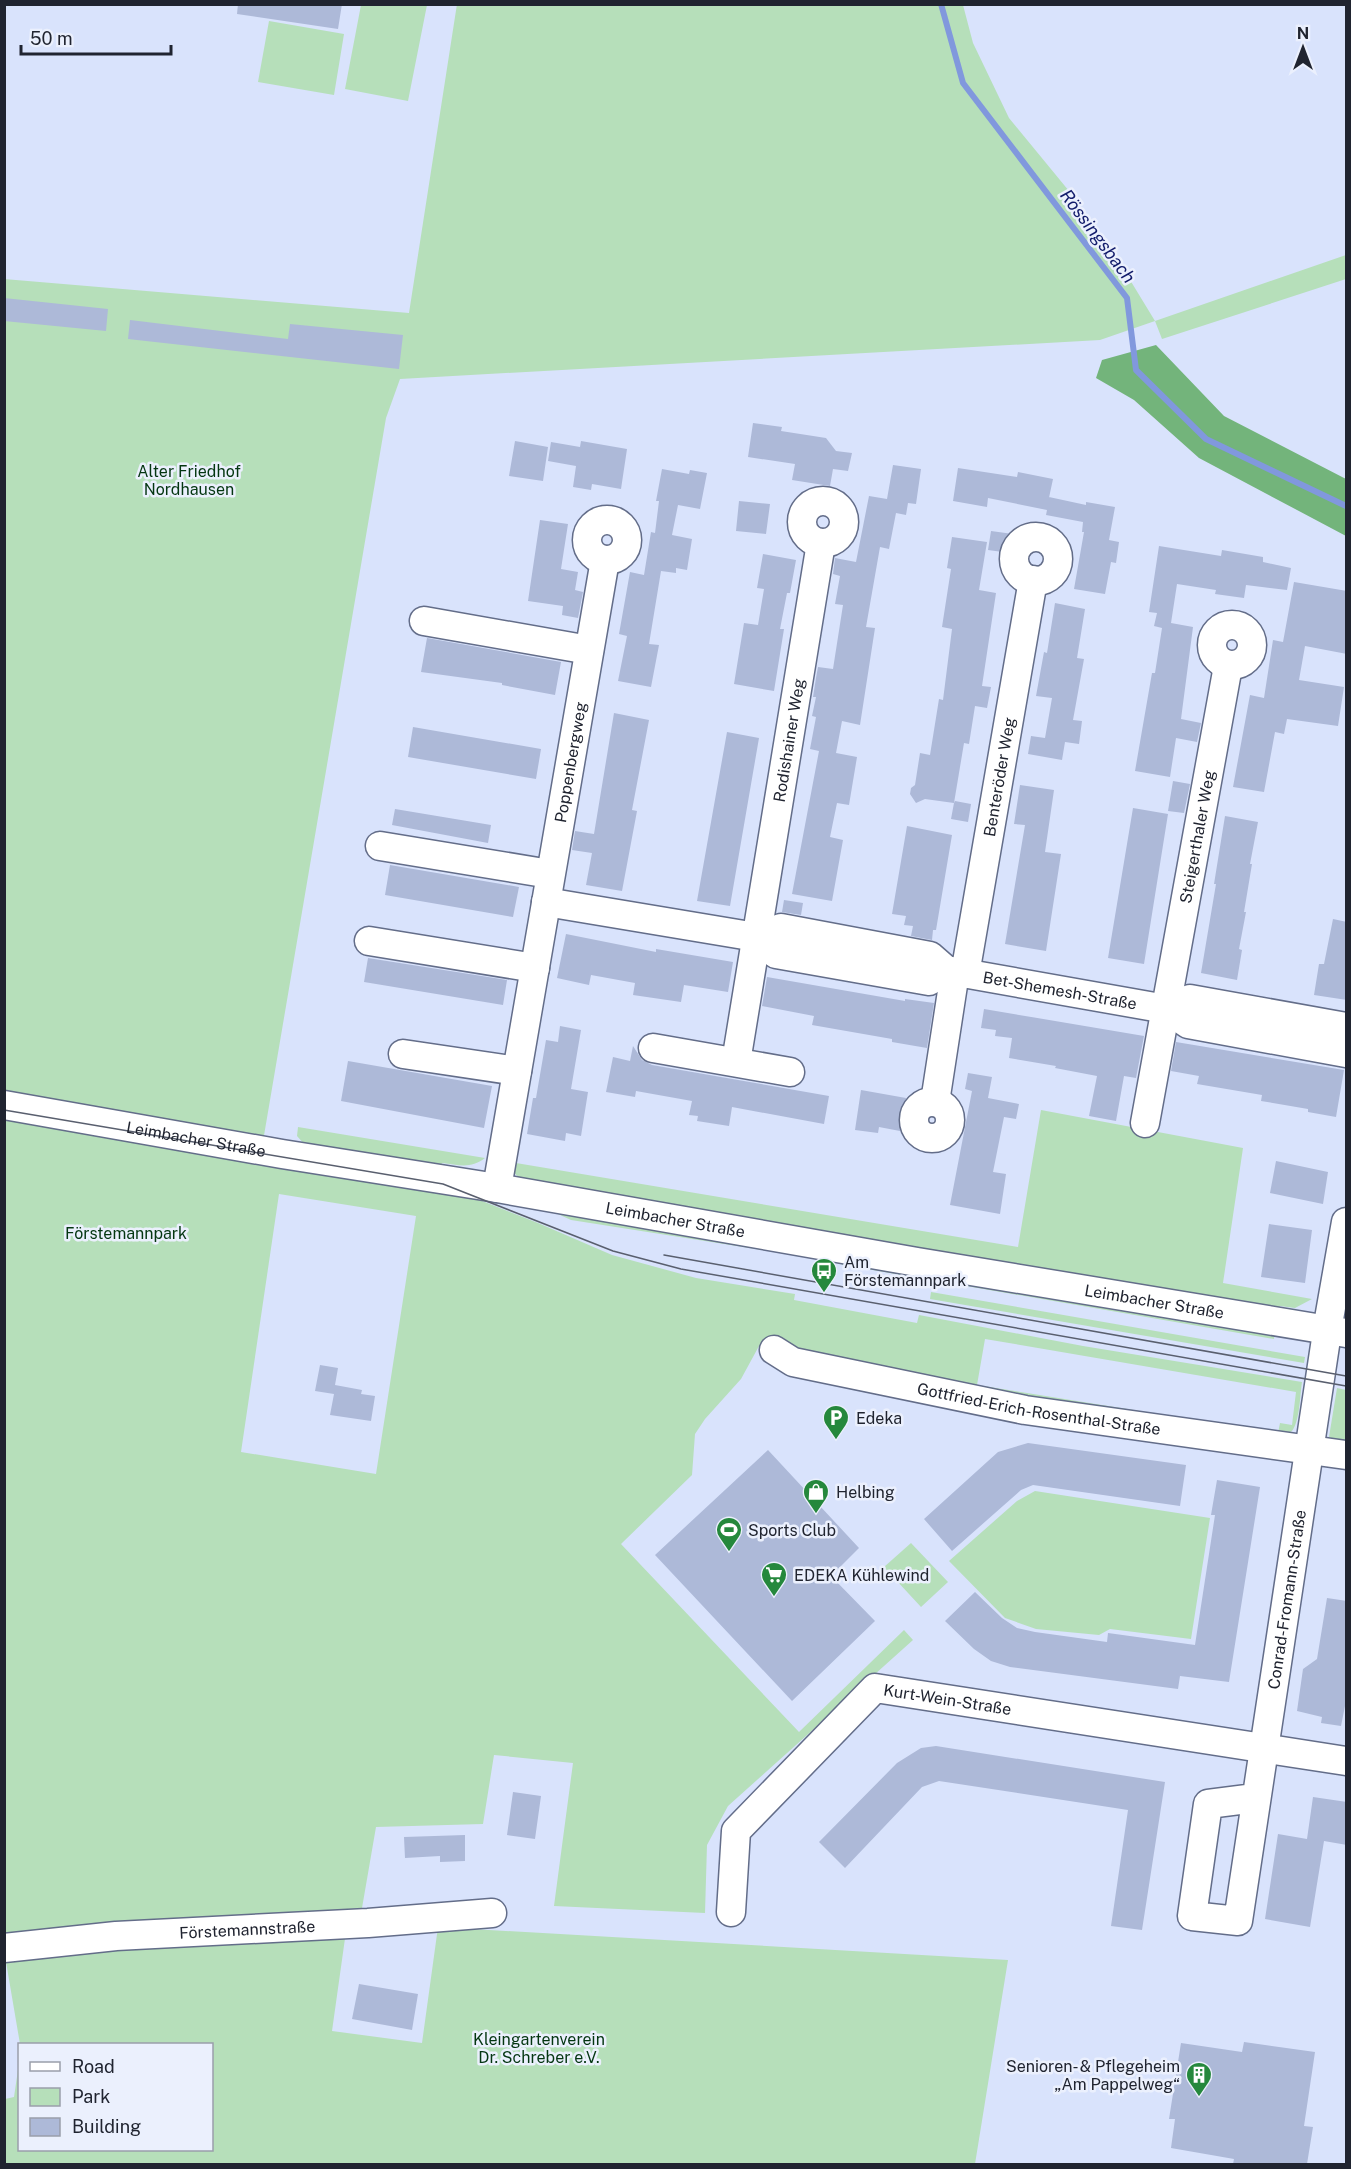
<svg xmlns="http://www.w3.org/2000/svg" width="1351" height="2169" viewBox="0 0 1351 2169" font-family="'Public Sans',sans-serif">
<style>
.green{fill:#b6dfba;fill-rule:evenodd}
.forest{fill:#73b47b}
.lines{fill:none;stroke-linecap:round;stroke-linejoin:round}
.stream{stroke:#8198dd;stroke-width:6}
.building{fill:#adb9d8}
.minor-casing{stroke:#636d89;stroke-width:31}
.minor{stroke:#fff;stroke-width:28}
.tram{stroke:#595f6e;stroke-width:1.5}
.labels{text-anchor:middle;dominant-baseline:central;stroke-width:5;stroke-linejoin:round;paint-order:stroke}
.park-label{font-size:16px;fill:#043611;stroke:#ebf0fd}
.street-label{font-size:16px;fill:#202430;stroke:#ebf0fd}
.poi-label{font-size:16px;fill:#202430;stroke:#ebf0fd;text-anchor:start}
.water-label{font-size:18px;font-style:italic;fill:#121c6b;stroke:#ebf0fd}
</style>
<rect width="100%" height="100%" fill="#d9e3fc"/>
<path class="green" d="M457,4L963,5L973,43L1009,118L1069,191L1127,275L1155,321L1346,255V279L1162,339L1155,321L1100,340L400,379L386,418L260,1159L462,1193L538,1223L612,1255L696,1278L795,1294L794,1300L917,1323L919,1315L1083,1346L1302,1382C1300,1394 1300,1421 1292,1431C1289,1433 1286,1434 1283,1436L1278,1433L1280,1423L1292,1425L1296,1392L985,1339L977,1385L1202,1421L975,1392L759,1346L741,1379L705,1419L695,1434L692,1475L621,1544L799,1732L904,1630L913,1640L728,1806L707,1845L705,1913L554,1906L573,1763L494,1755L483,1824L376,1827L362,1908L349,1910L332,2031L422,2043L438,1927L1008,1960L975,2164H5V2099L14,2097L19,2063L20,2150H212V2044H20L5,1956L4,279L409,313ZM279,1194L416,1216L376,1474L241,1452Z
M361,5H427L408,101L345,89Z
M269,21L344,34L334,95L258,82Z
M1041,1110L1243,1148L1223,1283L1312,1299L1295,1308L1280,1306L1279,1313L523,1181L513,1172L510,1162L1018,1247Z
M298,1127L485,1158C471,1169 459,1165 442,1163L440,1169L305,1145L297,1136Z
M532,1202L908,1274L907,1276L844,1265L826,1260L571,1220Z
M921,1276L1275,1331L1274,1339L920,1278Z
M931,1292L1305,1357L1304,1363L930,1299Z
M1337,1388L1346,1390V1444L1329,1437Z
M1035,1491L1210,1518L1191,1639L1110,1629L1099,1635L1036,1629L1005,1618L949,1561L1017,1501Z
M911,1543L948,1582L921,1607L884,1567Z"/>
<path class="forest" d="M1156,345L1224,416L1346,479V536L1199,458L1134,400L1096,378L1102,360Z"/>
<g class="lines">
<path class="stream" d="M941,4L963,83L1127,298L1136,370L1206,439L1346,506"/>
</g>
<path class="building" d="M238,4H342L338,29L237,14Z
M4,298L108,309L106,331L4,321Z
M130,320L288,339L290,324L403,335L399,369L128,339Z
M753,423L782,427L781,431L826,438L836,451L852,453L848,471L833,469L830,486L792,480L795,464L748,457Z
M515,441L548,447L543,481L509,476Z
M581,441L627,449L621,489L592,484L591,490L573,487L576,466L548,461L551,442L580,447Z
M893,465L921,469L916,504L908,503L906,515L896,513L889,549L880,547L866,627L875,628L860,725L842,721L836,753L857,757L849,805L837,803L830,837L843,840L832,901L792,894L819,751L810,749L816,717L812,716L816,697H813L816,678L818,667L833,669L843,605L835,604L840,576L833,574L835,558L856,562L869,496L887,499Z
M958,468L1017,477L1018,472L1053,479L1047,507L1049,497L1086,505V502L1115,507L1109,540L1119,542L1116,563L1111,562L1105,594L1074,589L1084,532H1082L1083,522L1046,515L1047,510L988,498L987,507L953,501Z
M662,469L689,474L690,470L707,473L700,509L678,505L672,535L692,539L687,570L676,568V573L661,571L649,644L659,645L651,687L618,681L627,636L619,634L630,572L644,575L651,532L655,533L659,501H656Z
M739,501L770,504L766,534L736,531Z
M540,520L568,524L561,569L578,572L575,590L583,592L578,618L562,615L563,606L528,601Z
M991,531L1013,534L1010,553L988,550Z
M952,537L987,542L979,590L996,593L982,686L991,687L987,708L975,706L969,744L964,743L954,803L955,801L971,804L968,822L951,819L954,803L925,799L916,803L910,794L911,788L915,785L920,753L930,755L939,699L943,700L952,629L942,627L951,569L947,568Z
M1159,546L1221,556L1222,550L1263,557V562L1291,568L1287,590L1246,585L1244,598L1215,594L1216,590L1177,584L1171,623L1193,627L1181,719L1201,723L1197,742L1176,738L1170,777L1135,771L1152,673H1155L1162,628L1154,626L1157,613L1149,612Z
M763,554L796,560L790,593H787L780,629H784L774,691L734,684L744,623L758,625L764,589L757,588Z
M1294,582L1347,591V654L1305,646L1299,680L1344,687L1338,726L1287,719L1284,734L1275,732L1264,792L1233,787L1250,695L1264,698L1273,640L1283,642Z
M1055,603L1085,609L1077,658L1084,659L1073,720L1082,721L1079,744L1065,742L1062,760L1028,754L1031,736L1045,738L1052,698L1036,696L1044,652L1047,653Z
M427,638L561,662L555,695L502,685V683L421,672Z
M614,713L649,720L632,810L637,811L622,891L586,885L592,853L572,850L575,831L594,834Z
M413,727L541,749L536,779L408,757Z
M727,732L759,738L730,906L697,901Z
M1173,781L1190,784L1184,813L1168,811Z
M1020,785L1054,790L1045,852L1061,854L1046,951L1005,944L1025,825L1014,824Z
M1133,808L1168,814L1144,964L1108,958Z
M395,809L491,825L488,843L392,825Z
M1225,816L1258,822L1250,864H1252L1244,912H1246L1239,949L1242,950L1237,980L1201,973L1216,884H1214Z
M907,826L952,835L936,930H933L932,940L911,936L913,926L904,925L906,916L892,914Z
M390,865L519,887L513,917L385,895Z
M784,900L803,903L801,915L782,912Z
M1333,919L1347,922V1000L1314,995L1319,964H1324Z
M566,934L656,952V949L733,962L728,992L684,985L681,1002L633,995L635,983L591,975L589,985L557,978Z
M368,958L507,980L503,1005L364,982Z
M767,977L905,1001V999L934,1003L927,1048L892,1042V1039L812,1025L814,1016L762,1006Z
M984,1009L1144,1036L1136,1078L1124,1076L1116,1121L1089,1116L1097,1076L1055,1068L1056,1066L1009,1058L1012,1038L995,1036L996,1030L981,1028Z
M560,1026L581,1030L571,1089L588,1092L581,1136L566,1133L565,1141L527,1134L533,1098H536L546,1040L558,1042Z
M1176,1042L1344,1070L1336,1117L1308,1112V1109L1261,1101L1262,1095L1197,1084L1199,1076L1171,1071Z
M633,1046L642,1060L652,1065L829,1096L824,1124L732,1107L729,1126L697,1121L698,1116L689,1115L692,1101L636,1091L635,1097L606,1092L613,1057L630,1061Z
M348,1061L492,1086L484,1128L341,1101Z
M968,1073L992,1077L988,1098L1019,1104L1016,1119L1004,1117L993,1172L1006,1174L1000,1214L950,1205L972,1091L965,1089Z
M861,1090L906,1098L900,1131L879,1127L878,1133L855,1130Z
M1276,1161L1328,1172L1323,1204L1270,1193Z
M1269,1224L1312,1230L1305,1283L1261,1277Z
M320,1365L338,1368L335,1385L362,1390L361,1394L375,1396L371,1421L330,1415L334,1394L315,1391Z
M1028,1443L1186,1465L1180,1506L1033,1485L1021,1490L952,1551L924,1519L998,1452Z
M768,1450L859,1548L831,1576L875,1621L792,1701L655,1555Z
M1217,1480L1260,1487L1229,1682L1180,1676L1178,1689L1010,1667L991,1661L974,1649L945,1621L975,1592L1002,1618L1017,1628L1035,1632L1107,1642L1108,1633L1195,1645L1215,1515H1211Z
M1327,1598L1347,1601V1696L1341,1726L1321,1723L1322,1717L1297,1711L1303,1669L1317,1659Z
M936,1746L1165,1782L1142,1930L1111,1926L1128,1810L939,1781L922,1787L845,1868L819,1842L897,1763L921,1748Z
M513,1792L541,1796L535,1839L507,1835Z
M1313,1797L1347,1802V1845L1324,1841L1310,1927L1265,1919L1278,1834L1307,1839Z
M465,1835V1861L440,1862V1856L405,1858L404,1837Z
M359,1984L418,1994L412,2030L352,2019Z
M1244,2042L1315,2052L1304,2126L1313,2127L1307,2164H1233L1234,2159L1171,2148L1175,2119H1169L1181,2043L1242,2052Z"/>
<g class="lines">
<defs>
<g id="minor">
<circle cx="823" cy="522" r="21"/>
<circle cx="607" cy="540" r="20"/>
<circle cx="1036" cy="559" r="22"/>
<path d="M424,621L589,650"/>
<circle cx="1232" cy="645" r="20"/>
<path d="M380,846L550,874"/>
<path id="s1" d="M546,902L756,937L781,928L930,956L946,970L1166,1009L1188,1024L1346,1053"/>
<path d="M756,937L776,954L929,981L946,970"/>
<path d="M369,941L535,968"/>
<path id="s2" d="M965,974L1033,580"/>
<path d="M1166,1009L1190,999L1346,1027"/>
<path d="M653,1048L790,1072"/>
<path d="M403,1054L517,1071"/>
<path id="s3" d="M736,1062L821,543"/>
<circle cx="932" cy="1120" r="18"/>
<path d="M935,1102L955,972"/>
<path id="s4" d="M4,1105L282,1154L497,1188L917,1262L1346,1333"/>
<path id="s5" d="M1145,1123L1228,666"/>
<path id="s6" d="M497,1188L605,560"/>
<path id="s7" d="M774,1350L793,1362L1025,1410L1346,1455"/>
<path id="s8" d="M1255,1798L1208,1804L1192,1916L1238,1921L1329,1319L1346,1222"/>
<path id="s9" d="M731,1912L736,1831L875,1688L1346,1761"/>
<path id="s10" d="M4,1948L116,1936L368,1923L492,1913"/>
</g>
</defs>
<use href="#minor" class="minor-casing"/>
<use href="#minor" class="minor"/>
<path class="tram" d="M4,1110L443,1184L613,1251L681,1269L1346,1386
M664,1255L1346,1376"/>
</g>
<defs>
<symbol id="bus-pin" viewBox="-11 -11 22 30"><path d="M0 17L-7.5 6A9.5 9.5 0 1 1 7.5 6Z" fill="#25883c" stroke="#ebf0fd"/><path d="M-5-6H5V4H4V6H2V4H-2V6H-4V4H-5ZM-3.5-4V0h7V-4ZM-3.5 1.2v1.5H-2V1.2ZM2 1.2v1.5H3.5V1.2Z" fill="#fff"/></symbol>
<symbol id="parking-pin" viewBox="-11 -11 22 30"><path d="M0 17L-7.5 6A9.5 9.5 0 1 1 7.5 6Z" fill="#25883c" stroke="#ebf0fd"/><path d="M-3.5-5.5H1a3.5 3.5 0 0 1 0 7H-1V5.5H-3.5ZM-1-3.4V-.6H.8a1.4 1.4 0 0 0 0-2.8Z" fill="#fff"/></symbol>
<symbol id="shop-pin" viewBox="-11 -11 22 30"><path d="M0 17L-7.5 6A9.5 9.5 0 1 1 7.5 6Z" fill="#25883c" stroke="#ebf0fd"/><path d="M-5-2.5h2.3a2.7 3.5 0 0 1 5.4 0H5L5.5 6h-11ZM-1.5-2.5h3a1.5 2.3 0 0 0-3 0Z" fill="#fff"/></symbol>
<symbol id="stadium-pin" viewBox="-11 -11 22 30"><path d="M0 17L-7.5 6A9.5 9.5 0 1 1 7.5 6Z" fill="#25883c" stroke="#ebf0fd"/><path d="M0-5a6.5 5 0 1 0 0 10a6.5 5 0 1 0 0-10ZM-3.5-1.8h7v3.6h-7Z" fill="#fff"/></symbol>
<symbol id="supermarket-pin" viewBox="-11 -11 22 30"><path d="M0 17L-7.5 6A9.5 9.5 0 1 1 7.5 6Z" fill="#25883c" stroke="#ebf0fd"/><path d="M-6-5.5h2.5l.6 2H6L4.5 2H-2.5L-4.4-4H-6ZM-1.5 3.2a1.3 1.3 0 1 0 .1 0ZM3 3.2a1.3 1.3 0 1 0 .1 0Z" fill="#fff"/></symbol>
<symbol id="building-pin" viewBox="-11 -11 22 30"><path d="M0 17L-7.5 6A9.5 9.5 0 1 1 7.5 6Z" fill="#25883c" stroke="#ebf0fd"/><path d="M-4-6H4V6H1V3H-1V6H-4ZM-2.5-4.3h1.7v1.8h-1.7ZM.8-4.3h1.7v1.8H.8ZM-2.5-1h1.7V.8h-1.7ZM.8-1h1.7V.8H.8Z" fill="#fff"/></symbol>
</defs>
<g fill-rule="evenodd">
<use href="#bus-pin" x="809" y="1256" width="30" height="40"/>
<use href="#parking-pin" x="821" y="1403" width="30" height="40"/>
<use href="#shop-pin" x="801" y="1477" width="30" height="40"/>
<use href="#stadium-pin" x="714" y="1515" width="30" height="40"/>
<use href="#supermarket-pin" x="759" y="1560" width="30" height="40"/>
<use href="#building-pin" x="1184" y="2060" width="30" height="40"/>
</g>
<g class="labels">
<g class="park-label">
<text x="189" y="471">Alter Friedhof<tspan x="189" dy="18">Nordhausen</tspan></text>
<text x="126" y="1233">Förstemannpark</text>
<text x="539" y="2039">Kleingartenverein<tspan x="539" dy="18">Dr. Schreber e.V.</tspan></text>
</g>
<g class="street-label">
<text stroke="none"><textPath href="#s3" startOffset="326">Rodishainer Weg</textPath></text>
<text stroke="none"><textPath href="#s6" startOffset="432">Poppenbergweg</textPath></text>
<text stroke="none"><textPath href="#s2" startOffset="200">Benteröder Weg</textPath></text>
<text stroke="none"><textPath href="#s5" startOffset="291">Steigerthaler Weg</textPath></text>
<text stroke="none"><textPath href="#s1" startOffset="528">Bet-Shemesh-Straße</textPath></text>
<text stroke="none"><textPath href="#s4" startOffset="195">Leimbacher Straße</textPath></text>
<text stroke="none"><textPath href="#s4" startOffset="681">Leimbacher Straße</textPath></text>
<text stroke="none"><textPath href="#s4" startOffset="1167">Leimbacher Straße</textPath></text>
<text stroke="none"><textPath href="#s7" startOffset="273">Gottfried-Erich-Rosenthal-Straße</textPath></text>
<text stroke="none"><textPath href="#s8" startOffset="532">Conrad-Fromann-Straße</textPath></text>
<text stroke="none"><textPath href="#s9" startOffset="354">Kurt-Wein-Straße</textPath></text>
<text stroke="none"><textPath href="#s10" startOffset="244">Förstemannstraße</textPath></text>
</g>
<g class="poi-label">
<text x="844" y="1262">Am<tspan x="844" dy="18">Förstemannpark</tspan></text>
<text x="856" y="1418">Edeka</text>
<text x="836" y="1492">Helbing</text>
<text x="748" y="1530">Sports Club</text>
<text x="794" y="1575">EDEKA Kühlewind</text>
<text x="1180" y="2066" text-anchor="end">Senioren- &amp; Pflegeheim<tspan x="1180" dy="18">„Am Pappelweg“</tspan></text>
</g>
<g class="water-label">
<text transform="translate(1098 236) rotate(53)">Rössingsbach</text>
</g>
</g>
<rect width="1351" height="2169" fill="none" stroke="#202430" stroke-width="12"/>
<rect x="18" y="2043" width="195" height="108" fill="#ebf0fd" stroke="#9a9eab" stroke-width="1.5"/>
<rect x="30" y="2062" width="30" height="9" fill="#ffffff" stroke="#9a9eab" stroke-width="1.5"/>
<text x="72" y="2073" font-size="18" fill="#202430">Road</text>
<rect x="30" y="2088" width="30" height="18" fill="#b6dfba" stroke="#9a9eab" stroke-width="1.5"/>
<text x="72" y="2103" font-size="18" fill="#202430">Park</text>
<rect x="30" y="2118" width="30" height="18" fill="#adb9d8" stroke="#9a9eab" stroke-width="1.5"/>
<text x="72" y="2133" font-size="18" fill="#202430">Building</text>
<g transform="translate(1303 48)" stroke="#ebf0fd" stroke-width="4.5" paint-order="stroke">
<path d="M0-4.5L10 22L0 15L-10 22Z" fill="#202430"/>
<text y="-9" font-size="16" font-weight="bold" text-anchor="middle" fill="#202430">N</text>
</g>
<path d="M21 45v9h150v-9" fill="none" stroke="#202430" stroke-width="3"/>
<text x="30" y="45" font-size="18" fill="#202430" stroke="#ebf0fd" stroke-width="4.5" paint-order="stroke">50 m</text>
</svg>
